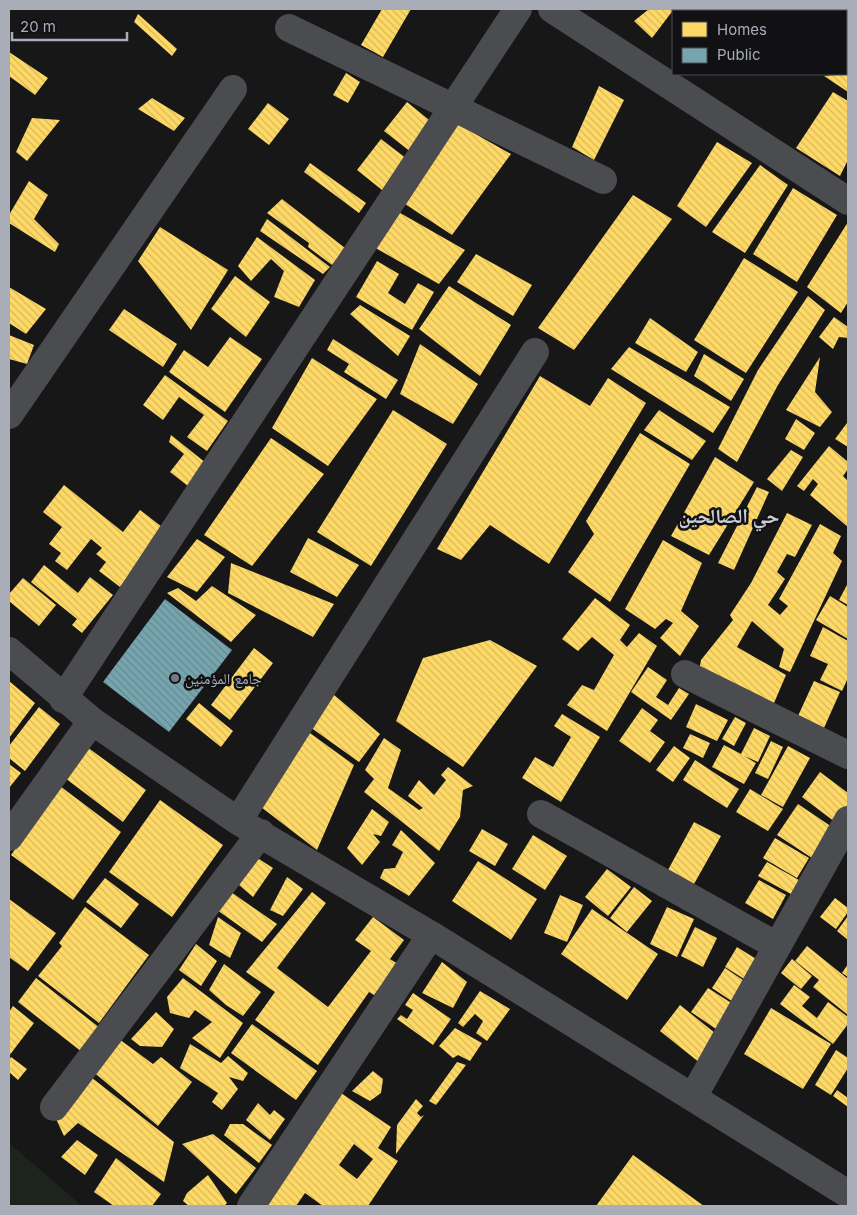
<svg xmlns="http://www.w3.org/2000/svg" width="857" height="1215" viewBox="0 0 857 1215" font-family="Inter,'Noto Naskh Arabic',sans-serif">
<style>
.green{fill:#1d241e}
.homes{fill:url(#homes-back-hatch);fill-rule:evenodd}
.public{fill:url(#public-back-hatch)}
.lines{fill:none;stroke-linecap:round;stroke-linejoin:round}
.minor{stroke:#4b4c50;stroke-width:28}
.poi-dot{fill:#757880;stroke:#111113;stroke-width:2}
.labels{text-anchor:middle;dominant-baseline:central;stroke-width:5;stroke-linejoin:round;paint-order:stroke}
.poi-label{font-size:15px;fill:#a8adb8;stroke:#111113;text-anchor:start}
.district-label{font-size:20px;font-weight:bold;fill:#c9ccd4;stroke:#111113}
</style>
<defs>
<pattern id="homes-back-hatch" width="6" height="6" patternUnits="userSpaceOnUse" patternTransform="scale(1.25)"><rect width="6" height="6" fill="#ffd966"/><path d="M-1 5l2 2M0 0l6 6M5-1l2 2" fill="none" stroke="#d6b85d"/></pattern>
<pattern id="public-back-hatch" width="6" height="6" patternUnits="userSpaceOnUse" patternTransform="scale(1.25)"><rect width="6" height="6" fill="#76a5af"/><path d="M-1 5l2 2M0 0l6 6M5-1l2 2" fill="none" stroke="#658991"/></pattern>
</defs>
<rect width="100%" height="100%" fill="#171717"/>
<path class="green" d="M9,1143L82,1206H9Z"/>
<path class="homes" d="M382,9H411L383,57L361,45Z
M649,9H674L652,38L634,21Z
M138,14L177,49L172,56L134,22Z
M848,42V92L824,76L846,74V45Z
M9,52L48,78L35,95L9,76Z
M346,73L360,82L348,103L333,95Z
M599,86L624,100L594,160L572,147Z
M833,92L848,101V160L840,176L796,148Z
M152,98L185,118L174,131L138,109Z
M407,102L439,128L416,156L384,131Z
M268,103L289,119L269,145L248,129Z
M32,118L60,120L27,161L16,152Z
M456,123L511,154L452,235L405,204Z
M381,139L411,162L387,194L357,170Z
M717,142L752,163L706,227L677,206Z
M310,163L366,203L359,213L304,172Z
M760,165L788,185L745,253L712,232Z
M29,181L48,195L34,219L59,244L55,252L9,223V215Z
M793,188L837,215L797,282L753,254Z
M633,195L672,219L574,350L538,328Z
M282,199L345,248L332,265L308,247L309,243L267,213Z
M395,210L465,250L439,284L372,246Z
M267,219L330,267L323,274L260,231Z
M848,222V302L841,313L807,287Z
M160,227L228,270L191,330L138,261Z
M257,237L315,280L299,307L274,297L284,271L271,259L251,281L238,266Z
M476,254L532,285L513,316L457,282Z
M744,258L798,292L746,373L694,340Z
M377,261L399,274L388,293L405,304L418,283L434,292L412,330L356,297Z
M235,276L270,302L246,337L211,309Z
M449,286L511,325L480,376L419,329Z
M9,287L46,309L26,334L9,323Z
M808,296L825,310L778,385L737,462L718,449L758,370Z
M360,305L410,336L398,356L350,314Z
M124,309L177,344L163,367L109,330Z
M834,317L848,327V338L839,337L833,349L819,337Z
M650,318L698,352L686,372L635,343Z
M9,335L34,345L27,364L9,359Z
M230,337L262,359L225,412L169,372L184,350L208,367Z
M333,339L398,380L386,399L344,372L349,364L327,350Z
M420,344L478,384L453,424L400,394Z
M629,347L730,407L713,433L611,369Z
M704,354L744,379L731,401L694,376Z
M820,357L815,392L832,412L820,427L786,410Z
M312,358L377,399L328,466L272,428Z
M165,375L228,421L207,451L187,437L204,415L179,397L163,420L143,405Z
M540,376L590,406L608,378L646,403L549,564L490,525L461,560L437,549Z
M393,410L447,444L371,566L317,532Z
M659,410L706,441L692,460L644,430Z
M796,419L815,433L804,450L785,439Z
M847,423H848V447L835,439Z
M640,433L690,464L610,602L568,572L594,534L586,521Z
M171,435L206,463L188,486L170,472L184,454L169,442Z
M271,438L324,474L252,566L204,535Z
M829,446L848,462V469L843,476L848,481V527L810,495L818,484L813,479L804,491L797,486Z
M791,450L803,457L782,491L767,479Z
M715,457L754,482L709,555L671,536Z
M64,485L123,532L140,510L166,530L120,587L99,571L106,562L96,554L102,548L91,539L67,570L55,561L61,553L49,544L62,527L43,512Z
M757,487L769,492L734,570L718,563Z
M787,513L812,525L795,557L787,554L777,572L785,579L768,605L780,615L788,606L779,599L820,524L841,536L833,553L842,561L790,672L779,667L784,649L752,621L737,647L786,675L774,703L699,671L701,660L733,620L730,615L751,583Z
M308,538L359,565L337,597L290,572Z
M197,539L225,557L197,592L167,577Z
M663,540L702,563L681,611L699,626L680,656L660,638L673,623L666,619L655,629L625,609Z
M231,563L334,604L313,637L228,593Z
M44,565L78,593L90,577L113,595L82,633L72,625L77,619L31,582Z
M23,578L56,605L39,626L9,601V594Z
M848,583V605L839,600Z
M212,586L256,615L231,642L167,593L178,588L196,601Z
M830,596L848,607V639L816,620Z
M595,598L630,625L620,640L627,647L639,633L657,646L607,731L567,705L582,685L594,690L614,655L592,637L578,651L562,639Z
M823,627L848,641V678L842,691L820,680L828,664L810,656Z
M490,640L537,666L463,767L396,721L423,658Z
M254,648L273,663L230,720L211,705Z
M648,667L667,680L656,697L668,705L679,688L689,694L671,720L631,692Z
M9,681L35,703L9,738Z
M814,681L840,692L824,728L798,716Z
M333,694L380,734L359,762L310,727Z
M199,703L233,731L221,747L186,719Z
M696,704L728,720L717,741L686,727Z
M39,707L60,724L25,771L9,758V746Z
M642,708L658,720L650,731L665,742L650,763L619,741Z
M562,714L600,737L561,802L522,778L535,757L553,767L571,737L554,726Z
M735,717L746,723L734,746L722,739Z
M303,728L354,765L317,850L261,807Z
M754,728L770,736L758,762L744,756L756,763L744,784L712,767L724,745L741,754Z
M690,734L710,743L703,758L683,748Z
M384,738L401,750L388,788L419,810L423,808L408,796L419,780L434,795L446,780L441,775L448,767L473,786L463,790L460,817L439,851L364,792L374,779L365,770Z
M771,741L783,747L768,779L755,773Z
M674,746L690,758L673,782L656,770Z
M788,746L810,758L783,807L761,795Z
M87,747L146,790L123,822L65,778Z
M695,760L739,789L727,808L683,780Z
M9,764L21,773L9,788Z
M820,772L848,793V804L835,822L802,797Z
M60,786L121,832L73,900L11,855Z
M750,789L783,809L768,831L736,812Z
M160,800L223,845L172,917L109,872Z
M798,804L835,829L815,860L777,835Z
M372,809L389,822L381,836L373,834L380,842L362,865L347,848Z
M694,822L721,836L694,884L668,870Z
M482,829L508,844L495,866L469,851Z
M401,830L435,863L409,896L380,878L384,869L395,868L403,852L392,845Z
M533,835L567,856L545,890L512,869Z
M775,838L809,858L797,878L763,858Z
M256,857L273,868L253,897L239,885Z
M478,861L537,899L511,940L452,901Z
M767,862L799,880L791,894L758,876Z
M607,869L631,887L608,916L585,897Z
M287,877L303,889L283,916L270,910Z
M105,878L139,904L121,928L86,902Z
M759,880L786,895L773,919L745,903Z
M634,887L652,901L627,932L610,918Z
M231,892L277,924L262,942L217,910Z
M312,892L326,903L277,968L328,1007L371,951L355,940L373,917L404,940L390,959L398,964L374,995L369,992L318,1065L255,1020L275,992L246,972Z
M560,895L583,905L567,942L544,933Z
M835,898L848,908V912L836,929L820,917Z
M9,899L56,933L28,971L9,957Z
M85,907L149,955L99,1023L38,976L62,946L59,943Z
M667,907L694,919L677,957L650,944Z
M592,909L658,954L627,1000L561,954Z
M848,916V940L837,931Z
M218,917L241,933L230,958L209,945Z
M695,927L717,938L703,967L681,956Z
M196,944L217,961L201,986L179,970Z
M807,946L848,979V1015L813,987L819,980L795,961Z
M737,947L761,962L749,982L725,967Z
M792,959L812,976L801,989L781,973Z
M442,962L467,982L453,1008L422,993Z
M224,964L261,992L243,1016L226,1005L209,990Z
M848,964V977L842,973Z
M725,968L749,984L736,1004L712,988Z
M36,978L100,1028L82,1052L18,1002Z
M183,978L243,1023L220,1058L192,1038L212,1022L195,1010L189,1018L170,1013L167,997Z
M794,985L810,997L802,1006L817,1018L828,1002L848,1017V1024L833,1044L780,1004Z
M708,988L736,1006L719,1031L691,1012Z
M480,991L510,1009L487,1041L476,1033L483,1021L475,1014L463,1027L458,1023Z
M413,993L451,1019L433,1045L397,1019L401,1015L407,1019L413,1010L405,1005Z
M680,1005L720,1037L700,1063L660,1031Z
M13,1006L34,1023L9,1056V1012Z
M771,1008L831,1044L803,1089L744,1054Z
M156,1012L174,1029L162,1047L140,1046L131,1039Z
M252,1024L317,1071L296,1100L231,1053Z
M455,1028L482,1043L470,1061L458,1055L453,1058L439,1046Z
M119,1039L153,1064L161,1057L192,1082L158,1126L91,1070Z
M190,1044L221,1063L228,1056L248,1073L243,1081L229,1077L238,1089L222,1110L212,1102L218,1093L180,1068Z
M836,1050L848,1058V1068L831,1095L815,1085Z
M11,1057L27,1069L18,1080L9,1072V1060Z
M457,1062L466,1065L436,1105L429,1101Z
M373,1071L383,1079L381,1093L370,1101L352,1091Z
M87,1074L174,1142L164,1182L78,1123L64,1136L56,1119Z
M837,1090L848,1098V1107L833,1096Z
M341,1093L391,1127L378,1148L398,1161L368,1206H323L305,1193L296,1206H264ZM354,1144L373,1159L357,1179L339,1165Z
M416,1099L423,1106L417,1113L421,1117L424,1115L396,1154L397,1125Z
M258,1103L270,1115L274,1110L285,1119L270,1140L246,1120Z
M230,1124H243L272,1145L259,1163L224,1135Z
M213,1134L256,1168L236,1194L182,1144Z
M77,1140L98,1155L85,1175L61,1157Z
M633,1155L704,1206H596Z
M116,1158L161,1194L152,1206H114L94,1192Z
M208,1175L227,1203L224,1206H189L183,1201L187,1193Z"/>
<path class="public" d="M165,599L232,650L169,732L103,682Z"/>
<g class="lines">
<path class="minor" d="M552,9L848,201
M289,28L603,180
M9,415L233,89
M9,651L92,721L238,821L431,935L848,1194
M685,674L848,755
M63,699L518,9
M541,814L777,946
M238,821L535,352
M9,837L92,721
M693,1097L848,820
M54,1107L261,833
M251,1206L431,935"/>
</g>
<circle class="poi-dot" cx="175" cy="678" r="5"/>
<g class="labels">
<g class="poi-label">
<text x="185" y="678">جامع المؤمنين</text>
</g>
<g class="district-label">
<text x="729" y="516">حي الصالحين</text>
</g>
</g>
<rect width="857" height="1215" fill="none" stroke="#a8adb8" stroke-width="20"/>
<rect x="672" y="10" width="175" height="65" fill="#111113" stroke="#4d4f55"/>
<rect x="682" y="22" width="25" height="15" fill="#ffd966" stroke="#4d4f55"/>
<text x="717" y="35" font-size="15" fill="#a8adb8">Homes</text>
<rect x="682" y="48" width="25" height="15" fill="#76a5af" stroke="#4d4f55"/>
<text x="717" y="60" font-size="15" fill="#a8adb8">Public</text>
<path d="M12 32v8h115v-8" fill="none" stroke="#a8adb8" stroke-width="2.5"/>
<text x="20" y="32" font-size="15" fill="#a8adb8" stroke="#111113" stroke-width="4" paint-order="stroke">20 m</text>
</svg>
